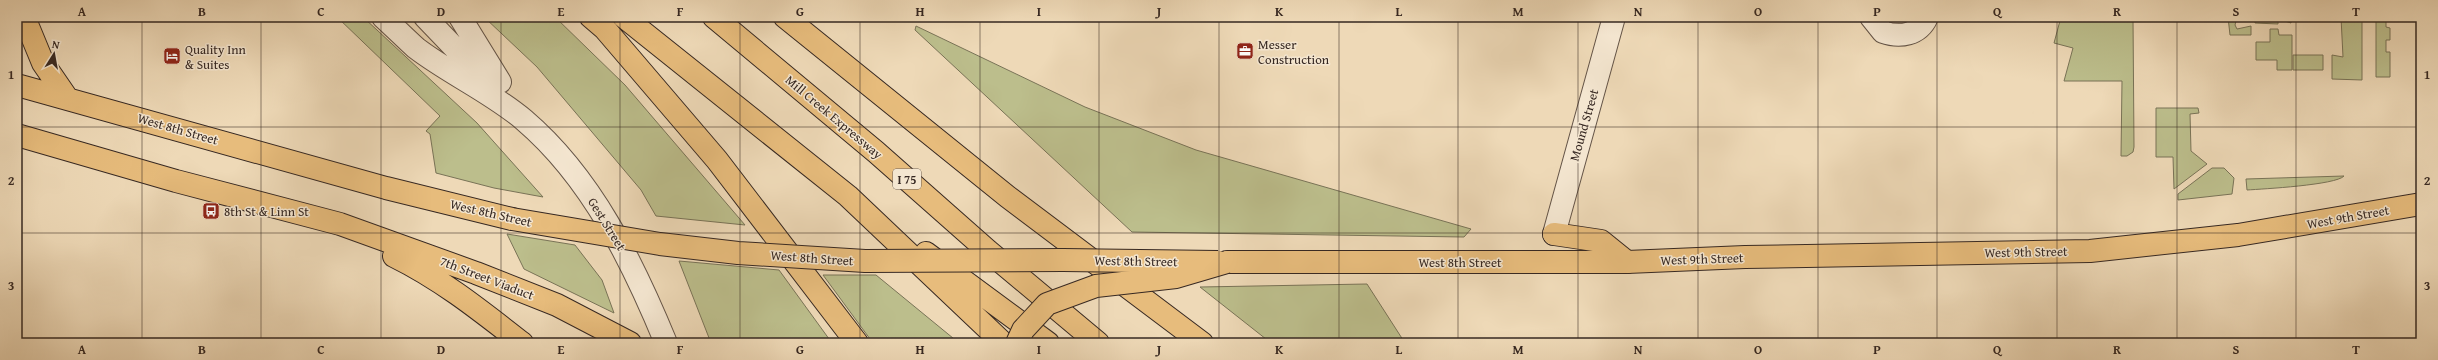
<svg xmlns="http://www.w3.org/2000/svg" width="2438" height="360" viewBox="0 0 2438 360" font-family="'Gentium Book Plus',serif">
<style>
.green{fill:#bcbe8c;stroke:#797357}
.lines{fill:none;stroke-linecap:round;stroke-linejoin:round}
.minor-casing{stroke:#645447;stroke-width:24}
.major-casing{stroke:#362822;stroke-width:24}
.highway-casing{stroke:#362822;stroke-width:24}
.minor{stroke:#f4e6d0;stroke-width:22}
.major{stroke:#e7bc7c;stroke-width:22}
.highway{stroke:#e7bc7c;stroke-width:22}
.major-bridge-casing{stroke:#362822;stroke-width:24;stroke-linecap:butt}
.highway-bridge-casing{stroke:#362822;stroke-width:24;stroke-linecap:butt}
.major-bridge{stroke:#e7bc7c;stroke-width:22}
.highway-bridge{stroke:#e7bc7c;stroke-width:22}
.grid{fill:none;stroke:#362822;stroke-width:1;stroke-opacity:0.55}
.labels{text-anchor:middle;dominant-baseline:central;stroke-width:3;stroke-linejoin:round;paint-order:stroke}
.shield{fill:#f4e6d0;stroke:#6f6156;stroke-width:1}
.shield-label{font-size:12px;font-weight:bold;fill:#362822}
.poi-label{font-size:13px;fill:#362822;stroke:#f4e6d0;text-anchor:start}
.street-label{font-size:13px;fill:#362822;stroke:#f4e6d0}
.neatline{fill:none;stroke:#362822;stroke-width:1.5}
.grid-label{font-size:13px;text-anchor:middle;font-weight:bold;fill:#362822}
</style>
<rect width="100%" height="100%" fill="#eed9b7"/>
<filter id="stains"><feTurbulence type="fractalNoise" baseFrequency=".005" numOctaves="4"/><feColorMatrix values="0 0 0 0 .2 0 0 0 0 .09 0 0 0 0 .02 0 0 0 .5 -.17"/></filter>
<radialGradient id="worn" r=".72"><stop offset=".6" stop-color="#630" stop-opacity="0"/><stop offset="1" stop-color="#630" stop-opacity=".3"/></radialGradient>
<path class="green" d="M337,17H363L477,123L543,197L494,188L436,173L430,134L426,131L440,116Z
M484,17H555L625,85L745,225L656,216L641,190L537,67Z
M2061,17L2138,18H2133L2134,147L2133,152L2127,156H2121L2122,81H2064L2073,48L2054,43Z
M2228,17H2237L2235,25L2237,29L2251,26V35H2230Z
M2255,17H2291V23L2278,19V24L2255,23Z
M2341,17H2362V80L2332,79V55L2343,57Z
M2376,17H2386V27L2390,28V40H2386V52H2390V77H2376Z
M916,26L1085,107L1196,150L1471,229L1464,237L1132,232L915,30Z
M2270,29H2278L2279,35H2292V70H2277V60H2256V42H2270Z
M2293,55H2323V70H2293Z
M2156,108H2198L2199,113L2190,114L2191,151L2207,164L2174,189L2173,157H2156Z
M2212,168H2224L2234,178L2232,194L2178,200V194Z
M2344,176C2336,185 2263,189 2247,190L2246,179Z
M507,234L575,245L602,280L614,313L524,269Z
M679,261L779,270L832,343H711Z
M823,275H876L959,343H873Z
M1367,284L1405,343H1271L1200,287Z"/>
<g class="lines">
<defs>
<path id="minor" d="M383,17C394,27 405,38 416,48C450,74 491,92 524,120C592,178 633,263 666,343
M425,17L494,89
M460,17L500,82
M1871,17L1883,32C1900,38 1919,35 1927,17
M1554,234L1614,17"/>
<path id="major" d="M24,17L43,63L67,98
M17,85L386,188L512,219
M17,135L176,181L340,224L476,273L557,305L630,343
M394,256C441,279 481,311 522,343
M1227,262H1627L1745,257L2090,251L2238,235L2421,204"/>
<path id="highway" d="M591,17L605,29L717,160L857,343
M624,17L848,196L1003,343
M714,17L876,152L988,251L1098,343
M785,17L1008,197L1202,343
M1554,234L1601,241L1627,262
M926,253L1048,343"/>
</defs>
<use href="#minor" class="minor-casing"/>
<use href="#major" class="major-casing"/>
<use href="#highway" class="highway-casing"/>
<use href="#minor" class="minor"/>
<use href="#major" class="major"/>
<use href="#highway" class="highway"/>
<defs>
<path id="major-bridge" d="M512,219L660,244L738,253L865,261L1063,260L1218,262"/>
<path id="highway-bridge" d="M1017,343L1023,330L1047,304L1096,286L1176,277L1227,262"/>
</defs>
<use href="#major-bridge" class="major-bridge-casing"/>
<use href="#highway-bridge" class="highway-bridge-casing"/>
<use href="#major-bridge" class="major-bridge"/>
<use href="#highway-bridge" class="highway-bridge"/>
</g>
<path class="grid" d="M142,17V343M261,17V343M381,17V343M501,17V343M620,17V343M740,17V343M860,17V343M980,17V343M1099,17V343M1219,17V343M1339,17V343M1458,17V343M1578,17V343M1698,17V343M1818,17V343M1937,17V343M2057,17V343M2177,17V343M2296,17V343M17,127H2421M17,233H2421"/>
<defs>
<symbol id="office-square" viewBox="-11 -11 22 22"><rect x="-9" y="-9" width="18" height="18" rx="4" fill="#8f2418" stroke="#f4e6d0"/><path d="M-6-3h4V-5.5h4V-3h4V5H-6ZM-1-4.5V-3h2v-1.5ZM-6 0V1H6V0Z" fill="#fff"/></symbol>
<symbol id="hotel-square" viewBox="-11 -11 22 22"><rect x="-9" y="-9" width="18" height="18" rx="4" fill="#8f2418" stroke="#f4e6d0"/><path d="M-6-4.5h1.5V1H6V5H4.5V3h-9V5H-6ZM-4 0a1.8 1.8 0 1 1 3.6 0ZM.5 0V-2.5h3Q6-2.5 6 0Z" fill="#fff"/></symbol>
<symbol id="bus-square" viewBox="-11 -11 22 22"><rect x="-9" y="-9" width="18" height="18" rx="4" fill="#8f2418" stroke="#f4e6d0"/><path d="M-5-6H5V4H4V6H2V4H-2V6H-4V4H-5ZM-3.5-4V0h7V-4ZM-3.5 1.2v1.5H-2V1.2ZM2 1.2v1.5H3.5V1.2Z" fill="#fff"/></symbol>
</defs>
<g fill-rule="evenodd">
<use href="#office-square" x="1235" y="41" width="20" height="20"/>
<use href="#hotel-square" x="162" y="46" width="20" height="20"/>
<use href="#bus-square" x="201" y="201" width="20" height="20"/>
</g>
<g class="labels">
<rect class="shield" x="893" y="169" width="28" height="20" rx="3"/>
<g class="shield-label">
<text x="907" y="179">I 75</text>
</g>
<g class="poi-label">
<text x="1258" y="44">Messer<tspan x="1258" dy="15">Construction</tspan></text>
<text x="185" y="49">Quality Inn<tspan x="185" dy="15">&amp; Suites</tspan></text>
<text x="224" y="211">8th St &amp; Linn St</text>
</g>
<g class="street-label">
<text transform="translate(834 117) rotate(40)">Mill Creek Expressway</text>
<text transform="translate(1584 125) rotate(-74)">Mound Street</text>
<text transform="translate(178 129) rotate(16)">West 8th Street</text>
<text transform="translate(491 213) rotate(13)">West 8th Street</text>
<text transform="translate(2348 217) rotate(-10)">West 9th Street</text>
<text transform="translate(607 224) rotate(58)">Gest Street</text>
<text transform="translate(2026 252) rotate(-1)">West 9th Street</text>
<text transform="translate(812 258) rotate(4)">West 8th Street</text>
<text transform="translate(1702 259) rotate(-2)">West 9th Street</text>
<text transform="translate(1136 261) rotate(1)">West 8th Street</text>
<text x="1460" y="262">West 8th Street</text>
<text transform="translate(487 278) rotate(21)">7th Street Viaduct</text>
</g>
</g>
<rect width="2438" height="360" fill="none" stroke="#eed9b7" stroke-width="44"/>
<g transform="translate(54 54) rotate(11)" stroke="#f4e6d0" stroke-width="3" paint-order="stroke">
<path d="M0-3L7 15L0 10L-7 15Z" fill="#362822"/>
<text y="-6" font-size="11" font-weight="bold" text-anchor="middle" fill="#362822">N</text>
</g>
<rect x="22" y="22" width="2394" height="316" class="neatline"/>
<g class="grid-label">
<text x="82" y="16">A</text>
<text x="202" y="16">B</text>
<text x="321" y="16">C</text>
<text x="441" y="16">D</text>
<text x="561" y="16">E</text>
<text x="680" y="16">F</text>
<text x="800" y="16">G</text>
<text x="920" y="16">H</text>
<text x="1039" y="16">I</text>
<text x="1159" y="16">J</text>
<text x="1279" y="16">K</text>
<text x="1399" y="16">L</text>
<text x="1518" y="16">M</text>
<text x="1638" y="16">N</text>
<text x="1758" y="16">O</text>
<text x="1877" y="16">P</text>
<text x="1997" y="16">Q</text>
<text x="2117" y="16">R</text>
<text x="2236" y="16">S</text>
<text x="2356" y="16">T</text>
<text x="11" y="79">1</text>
<text x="2427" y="79">1</text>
<text x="11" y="185">2</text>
<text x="2427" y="185">2</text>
<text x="11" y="290">3</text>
<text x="2427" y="290">3</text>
<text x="82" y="354">A</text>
<text x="202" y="354">B</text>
<text x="321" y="354">C</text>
<text x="441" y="354">D</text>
<text x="561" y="354">E</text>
<text x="680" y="354">F</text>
<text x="800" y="354">G</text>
<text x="920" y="354">H</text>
<text x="1039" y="354">I</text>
<text x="1159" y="354">J</text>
<text x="1279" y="354">K</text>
<text x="1399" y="354">L</text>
<text x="1518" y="354">M</text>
<text x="1638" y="354">N</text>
<text x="1758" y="354">O</text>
<text x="1877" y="354">P</text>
<text x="1997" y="354">Q</text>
<text x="2117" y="354">R</text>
<text x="2236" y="354">S</text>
<text x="2356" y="354">T</text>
</g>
<rect width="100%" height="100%" filter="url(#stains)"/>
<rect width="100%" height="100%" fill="url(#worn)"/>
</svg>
